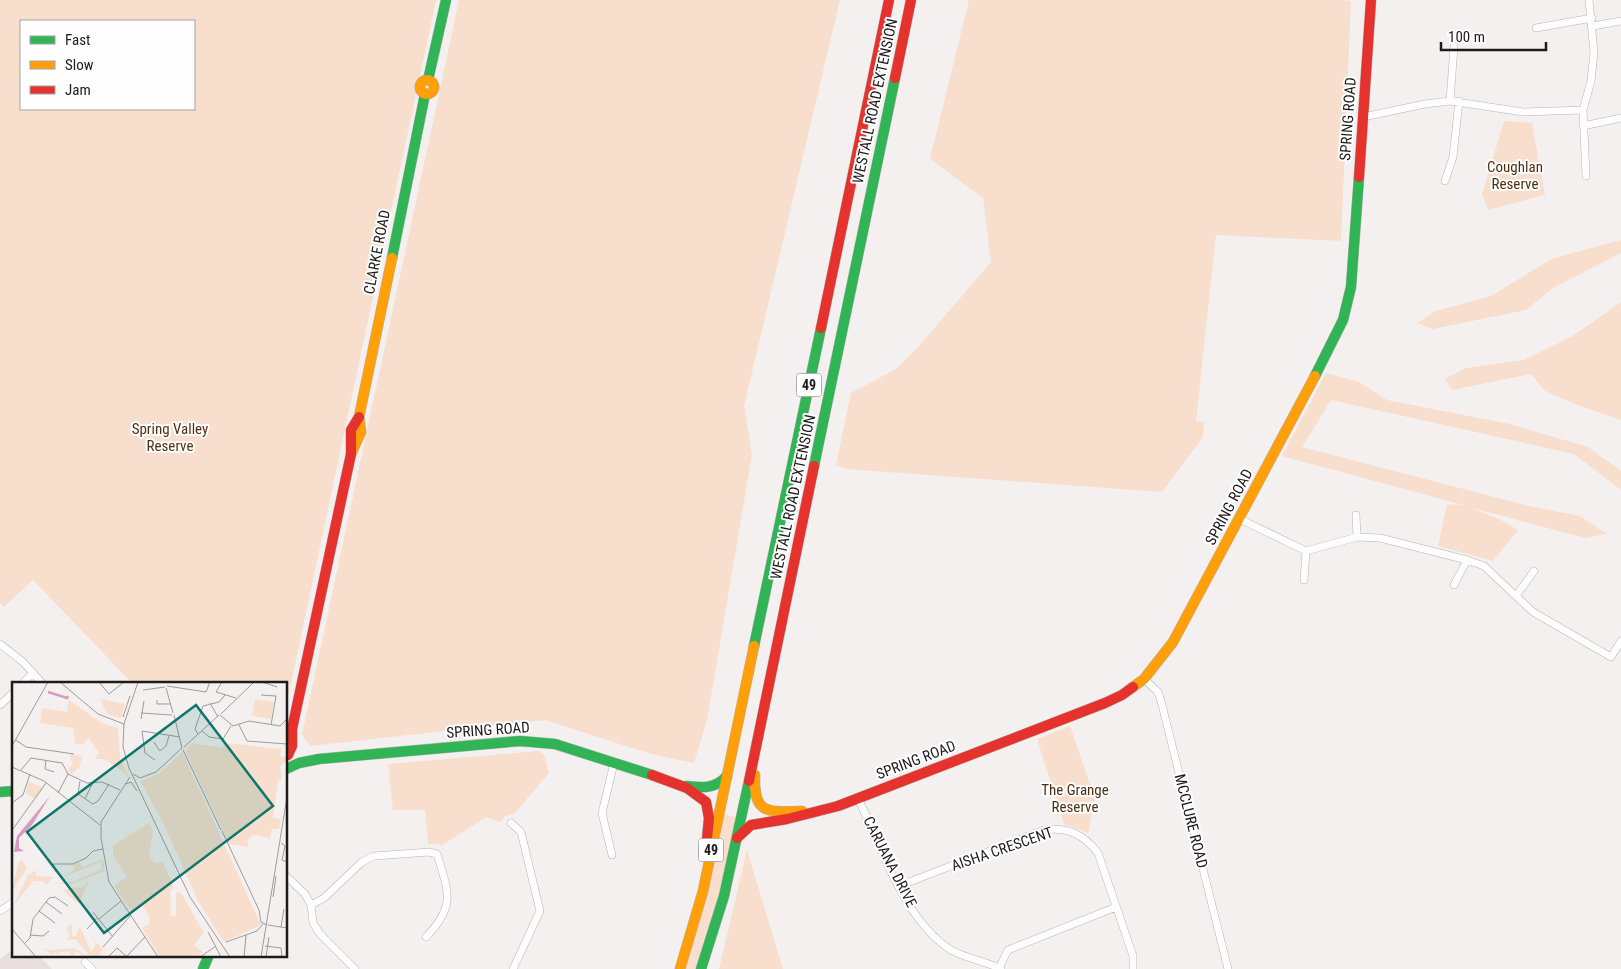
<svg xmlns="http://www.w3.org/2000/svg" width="1621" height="969" viewBox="0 0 1621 969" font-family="'Roboto Condensed',sans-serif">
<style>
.built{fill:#e7dedd}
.green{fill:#f8decc;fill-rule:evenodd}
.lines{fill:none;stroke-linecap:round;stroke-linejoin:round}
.street-casing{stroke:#b7b4b4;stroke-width:8}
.fast-casing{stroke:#b7b4b4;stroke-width:11}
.slow-casing{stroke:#b7b4b4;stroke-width:11}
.jam-casing{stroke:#b7b4b4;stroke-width:11}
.street{stroke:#fefdfd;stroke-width:7}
.fast{stroke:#30b455;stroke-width:10}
.slow{stroke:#ff9f0a;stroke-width:10}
.jam{stroke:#e5322d;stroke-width:10}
.labels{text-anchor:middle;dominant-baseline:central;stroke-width:4;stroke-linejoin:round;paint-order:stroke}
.shield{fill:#fefefe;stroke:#615f5f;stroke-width:1}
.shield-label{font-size:14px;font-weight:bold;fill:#1e1b1b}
.street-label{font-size:15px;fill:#1e1b1b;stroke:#fefefe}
.park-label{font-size:15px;fill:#503014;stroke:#fefefe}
.inset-river{fill:none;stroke:#d89bc2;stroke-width:2.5}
.inset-road{fill:none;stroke:#9f9b9b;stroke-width:1}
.view{fill:#0f766e;fill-opacity:0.15;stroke:#0f766e;stroke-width:2.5}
.inset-edge{fill:none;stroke:#1e1b1b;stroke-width:2.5}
</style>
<rect width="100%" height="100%" fill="#f5f0f0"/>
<path class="built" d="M14,949V955H38L52,969H0V959Z"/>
<path class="green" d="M0,0H436L286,707V683H132L33,580L4,607L0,603ZM21,21H194V109H21Z
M459,0H840L744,406L752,455L707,720L694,763L651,754L545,720L310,746L302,735Z
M969,0H1342L1351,1L1341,241L1216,235L1196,421L1204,422L1203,437L1162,492L846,469L836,465L851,393L896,369L920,345L991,262L983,198L930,159Z
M1504,121L1532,123L1545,195L1488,210L1482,194Z
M1621,240V253L1553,288L1526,310L1433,329L1417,323L1436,311L1491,296L1551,259Z
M1621,302V420L1575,404L1545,391L1531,374L1452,390L1445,379L1466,368L1524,360L1571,337Z
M1326,373L1359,382L1387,400L1510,424L1588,447L1621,471V490L1574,454L1331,400L1302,447L1529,506L1580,516L1607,534L1585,538L1469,507L1499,519L1518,530L1493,561L1438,546L1447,504L1467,506L1282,456Z
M1070,726L1095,799L1088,833L1064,824L1037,739Z
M538,751L544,755L549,773L514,814L505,816L500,822L486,817L441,846L438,844H428L425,810H393L388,764Z
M723,814L737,817L726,872L697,969H684Z
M747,850L783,969H719Z"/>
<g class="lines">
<defs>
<path id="street" d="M1593,26L1621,21
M1536,28L1592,18
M1450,101L1454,46
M1363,117L1425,104L1450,101L1523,112L1583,110
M1583,126L1621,118
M1586,176L1583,110L1591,81L1594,53L1589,0
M1445,181L1453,157L1459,101
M1356,515L1357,537
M1240,519L1306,551L1357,537L1380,538L1467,560L1484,566L1533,612L1611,657L1621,641
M1304,580L1306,551
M1454,585L1467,560
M1516,596L1534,571
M0,644L23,662L42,683
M1144,679L1158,692L1161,701L1228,969
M23,683L33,673
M0,705L14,692
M858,798C881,847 904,920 951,950C967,959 985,961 1001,969
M511,823L521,832L540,911L513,969
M612,855L602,813L614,763
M286,876L305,894L311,905L313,923L320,934L355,969
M899,886L1044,830C1068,827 1083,834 1098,853L1133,956V969
M311,905L324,898L362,862L374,856L429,852L437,854C448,891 457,905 426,937
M0,911L14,902
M85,962L92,969
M999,968L1008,950L1116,907"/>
<path id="fast" d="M428,80L446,0
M392,258L425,94
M1315,376L1343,320L1351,287L1359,177
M814,466L895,78
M754,646L821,328
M286,769L299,763L319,759L520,741L555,744L652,775
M686,786C703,788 715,789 727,776
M0,792L14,791
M203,969L209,955
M701,969L724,896L749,781"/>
<path id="slow" d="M420 87a7 7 0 1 1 14 0a7 7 0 1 1-14 0Z
M351,454L361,432L359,417L392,258
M1133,687L1144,679L1173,642L1315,376
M755,775C753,815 768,812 802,811
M680,969L703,891L754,646"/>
<path id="jam" d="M895,78L911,0
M1359,177L1371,0
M821,328L889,0
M288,755L292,746V729L351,454V430L359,417
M652,775L687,788L706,802L709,818L706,849
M749,781L814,466
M737,838L751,825L787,819L838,806L1105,703L1122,695L1133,687"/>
</defs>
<use href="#street" class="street-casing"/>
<use href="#fast" class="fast-casing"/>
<use href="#slow" class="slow-casing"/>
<use href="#jam" class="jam-casing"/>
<use href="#street" class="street"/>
<use href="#fast" class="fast"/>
<use href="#slow" class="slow"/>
<use href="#jam" class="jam"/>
</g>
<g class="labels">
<g class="shield">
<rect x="796.5" y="373.5" width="25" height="23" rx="4"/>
<rect x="698.5" y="838.5" width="25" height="23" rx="4"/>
</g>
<g class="shield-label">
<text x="809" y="385">49</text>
<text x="711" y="850">49</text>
</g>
<g class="street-label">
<text transform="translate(875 101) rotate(-78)">WESTALL ROAD EXTENSION</text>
<text transform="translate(1348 119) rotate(-86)">SPRING ROAD</text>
<text transform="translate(377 252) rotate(-79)">CLARKE ROAD</text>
<text transform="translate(793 497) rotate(-78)">WESTALL ROAD EXTENSION</text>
<text transform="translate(1229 507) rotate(-62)">SPRING ROAD</text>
<text transform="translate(488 730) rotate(-4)">SPRING ROAD</text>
<text transform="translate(916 760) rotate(-21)">SPRING ROAD</text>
<text transform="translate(1191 821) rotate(76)">MCCLURE ROAD</text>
<text transform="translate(1002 849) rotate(-19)">AISHA CRESCENT</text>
<text transform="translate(890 862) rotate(63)">CARUANA DRIVE</text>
</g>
<g class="park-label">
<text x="1515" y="167">Coughlan<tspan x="1515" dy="17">Reserve</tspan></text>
<text x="170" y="429">Spring Valley<tspan x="170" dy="17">Reserve</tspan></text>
<text x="1075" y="790">The Grange<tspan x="1075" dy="17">Reserve</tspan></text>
</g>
</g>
<g transform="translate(12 682)">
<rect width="275" height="275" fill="#f5f0f0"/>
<path d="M88,17L113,22L109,36L95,32ZM243,17L262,20L259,37L240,34ZM57,18L90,41L106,46L108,76L116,94L93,77H83L87,71L77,56L70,63L63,62L61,46L28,41L30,26L55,30ZM179,61L211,66L212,61L269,67L268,74L275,75V78L268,84L270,97L266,99L261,136L269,137L267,147H260L258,156L240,153L235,159L237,165L217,162L174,70ZM170,70L249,243L212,260L186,219L151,140L128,99L147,92ZM58,72L70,74L68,84L60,92L56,88L60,82ZM16,99L31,106L24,117L14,112ZM137,141L141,150L137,175L143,181L151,180L162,206L158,208L159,234H164V210L169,211L192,251L182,263L191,270L184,275H148L130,246L137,242L138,236L131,224L120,230L102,204L115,195L101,173V164ZM10,177L15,186L0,210L6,182ZM91,177L93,189L60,202L39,201L61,200L90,187L89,180L51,195L63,188L61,183L68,180L70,185ZM24,188V194L42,195L34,203L32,199H21L1,224L16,193ZM78,197L67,222L50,208L71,205ZM60,242V254L63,255L68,245L79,270L84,262L79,255L91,267L87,275H79L63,257L54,258L58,254L54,246ZM31,266L37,268L63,266L75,275L63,269L61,275L57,269L39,272Z" fill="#f8decc"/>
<path d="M38,114L20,143L7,156V166L12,169L2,170L5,154Z" fill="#d89bc2"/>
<path class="inset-river" d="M36,10L55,16L56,14"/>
<path class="inset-road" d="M48,0L86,32L112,42L111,65L117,86L178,215L218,275M87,0L97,12L112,0M210,0L204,10L224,16M250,0L265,5M155,4L194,10L198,0M154,6L161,31M131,8L153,5M249,13L264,14L259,43M145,18V22H159M198,21L206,35M129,31L160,33M209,32L242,0M162,33L170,66M208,33L221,44L237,39L268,44L275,37M111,35L118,14M129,37L132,19M112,42L126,0M227,43L235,59L275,62M190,49L197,55L211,57L219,44M186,52L183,47L191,24L207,20L213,13M4,58L14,65L62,72M142,60L148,69L154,64L157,54M0,64L36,0M172,65L207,33M171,68L209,148M34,78L33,87L42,90M143,78L133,71L130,49L168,55M0,85L32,99L88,143M9,88L19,76L50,81L56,92L46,111M56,92L75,101L90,100L108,108M121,92L128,96L144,90L170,66M118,95L89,140V156L97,200L146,275M68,99L66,112L81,122L86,119L97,102M114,102L119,100L125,109M73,117L80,102M0,121L11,113L18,92M1,147L34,101M210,149L247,228L249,240L255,243M269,161L273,164L270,178L275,180M44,190L41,182H61L74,176L81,169L91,167M261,215L264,194M34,220L50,232M27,229L43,241M81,230L101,255M87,237L109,219M256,243L275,246M269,245L272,227M0,247L24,275M75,247L86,235M196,250L209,275M18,253L31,254L37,249M214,260L245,249L251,242M12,262L18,256L21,237L37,216L43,215L56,224M253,264L269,266L270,275M91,265L119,233M96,275L105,266L114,274M114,275L133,255M188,275L204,264M232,275L234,253M249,275L275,115M254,275L257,255"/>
<path class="view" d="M184,23L261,124L92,251L15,150Z"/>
<rect width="275" height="275" class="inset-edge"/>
</g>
<rect x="20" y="20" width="175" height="90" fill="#fefefe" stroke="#a4a3a3"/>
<rect x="30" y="36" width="25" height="8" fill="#30b455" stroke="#a4a3a3"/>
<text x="65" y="45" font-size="15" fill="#1e1b1b">Fast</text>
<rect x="30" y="61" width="25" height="8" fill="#ff9f0a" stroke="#a4a3a3"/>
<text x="65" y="70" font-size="15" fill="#1e1b1b">Slow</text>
<rect x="30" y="86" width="25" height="8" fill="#e5322d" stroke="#a4a3a3"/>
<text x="65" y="95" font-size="15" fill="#1e1b1b">Jam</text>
<path d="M1441 42v8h105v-8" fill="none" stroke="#1e1b1b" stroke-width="2.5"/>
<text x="1448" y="42" font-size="15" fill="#1e1b1b" stroke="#fefefe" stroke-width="4" paint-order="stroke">100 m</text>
</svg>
